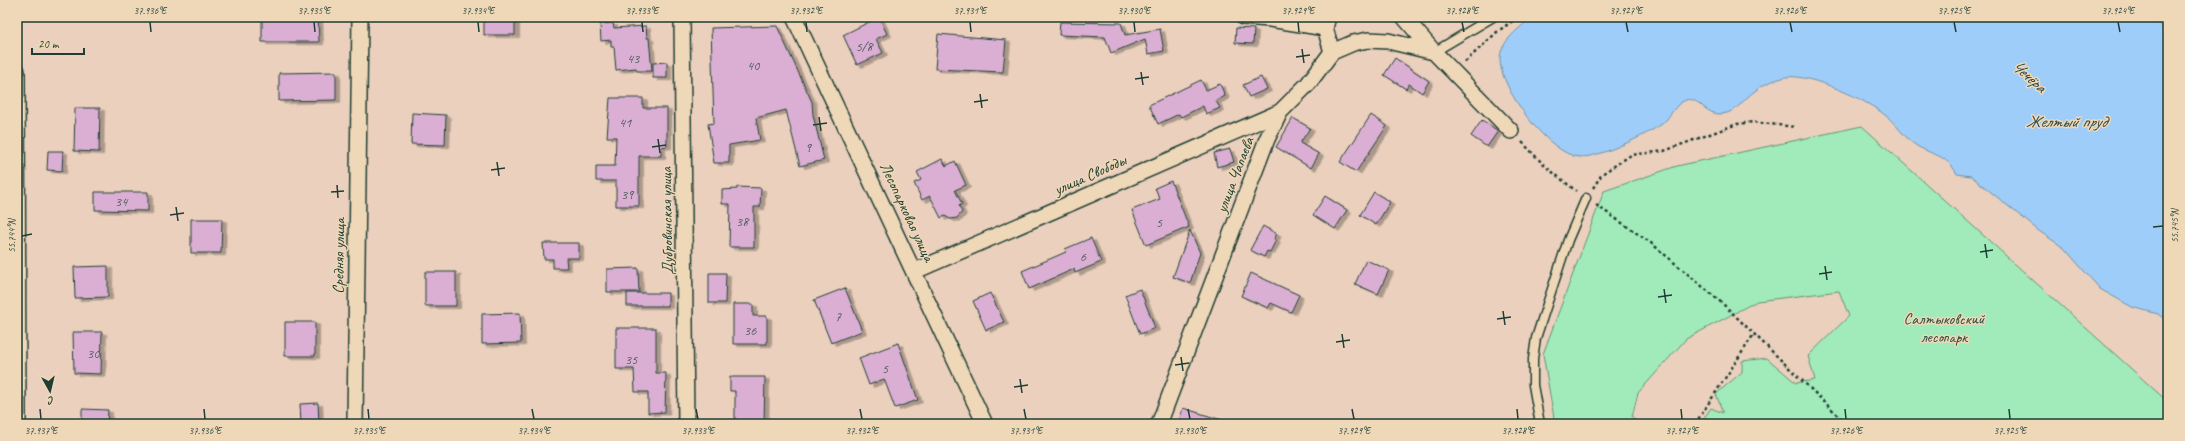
<svg xmlns="http://www.w3.org/2000/svg" width="2185" height="441" viewBox="0 0 2185 441" font-family="Caveat,sans-serif">
<style>
.green{fill:#a1eab9;stroke:#609476}
.water{fill:#9fcdfa;stroke:#6c93ab}
.building{fill:#dbafd4;stroke:#1f3d34;filter:url(#shadow)}
.lines{fill:none;stroke-linecap:round;stroke-linejoin:round}
.lane-casing{stroke:#1f3d34;stroke-width:11}
.street-casing{stroke:#1f3d34;stroke-width:18}
.path{stroke:#1f3d34;stroke-width:2.5;stroke-dasharray:3 3;stroke-linecap:butt}
.lane{stroke:#efd8b7;stroke-width:8}
.street{stroke:#efd8b7;stroke-width:15}
.ticks{fill:none;stroke:#1f3d34;stroke-width:1.5}
.labels{text-anchor:middle;dominant-baseline:central;stroke-width:3;stroke-linejoin:round;paint-order:stroke}
.number-label{font-size:14px;fill:#4e5a5c}
.street-label{font-size:16px;fill:#1f3d34;stroke:#efd8b7}
.park-label{font-size:16px;fill:#2c4e41;stroke:#efd8b7}
.water-label{font-size:17px;font-style:italic;fill:#2c4b48;stroke:#efd8b7}
.neatline{fill:none;stroke:#1f3d34;stroke-width:1.5}
.ticks-label{font-size:10px;text-anchor:middle;fill:#1f3d34}
</style>
<defs>
<filter id="shadow"><feDropShadow dx="4.5" dy="2.5" stdDeviation="0" flood-color="#0004"/></filter>
</defs>
<rect width="100%" height="100%" fill="#ebd0bd"/>
<filter id="ink" filterUnits="userSpaceOnUse"><feTurbulence type="fractalNoise" baseFrequency=".025" numOctaves="2"/><feDisplacementMap in="SourceGraphic" scale="8" xChannelSelector="R" yChannelSelector="G"/><feConvolveMatrix kernelMatrix="1 2 1 2 8 2 1 2 1" color-interpolation-filters="sRGB"/></filter>
<g filter="url(#ink)">
<path class="green" d="M1862,126L2168,402V424H1700L1711,408L1723,413L1716,394L1742,372V361L1767,358L1796,383L1815,380L1808,356L1849,316L1839,291L1757,301L1686,339L1638,393L1632,417L1639,424H1555L1543,354L1604,191L1677,166Z"/>
<path class="water" d="M1532,17H2151L2168,33V322L2158,314L2132,307L2100,289L2064,248L2039,231L1971,176L1957,174C1946,154 1934,156 1917,146C1904,138 1897,124 1885,115C1867,100 1809,73 1786,77C1775,80 1764,83 1755,91C1743,99 1738,112 1722,114C1704,115 1699,96 1686,100C1674,104 1671,117 1662,124C1646,135 1599,158 1580,157C1550,156 1499,88 1500,59C1500,41 1520,28 1532,17Z"/>
<path class="building" d="M262,17H318L319,42H262Z
M484,17H515V35H484Z
M879,17L887,34L876,39L883,53L857,65L843,35Z
M1060,22L1121,23L1125,35L1160,29L1164,51L1148,54L1145,39L1111,53L1105,37L1059,35Z
M613,23L614,28L646,26L647,38H649L652,71H637L636,68L616,70L614,47H611V40L601,41L600,24Z
M777,26L812,102L813,115L824,160L800,166L786,110L756,118L760,140L729,145V163H714L708,124L714,123L711,28Z
M1236,28L1254,29L1253,44L1235,43Z
M938,34L1006,40L1003,72L935,69Z
M1395,58L1429,81L1422,93L1409,84L1406,89L1384,75Z
M667,62V78H653V63Z
M336,72V100L279,101V73Z
M1261,77L1267,89L1249,97L1243,85Z
M1201,80L1206,90L1220,84L1225,96L1216,101L1220,108L1206,114L1203,106L1181,117L1179,114L1158,124L1149,105Z
M610,98H643V108H667V146L661,147V156H639V206H616V181H596V166H615L616,137H607Z
M75,108H100L99,152L74,151Z
M412,113L446,115L445,145L411,144Z
M1371,115L1387,126L1356,172L1340,162Z
M1293,118L1310,128L1300,143L1319,154L1311,168L1276,147Z
M1482,120L1498,131L1487,147L1471,136Z
M1230,149L1234,162L1217,167L1214,153Z
M48,151H63L62,171L47,170Z
M942,159L946,166L955,161L966,185L955,190L962,204L959,206L962,212L957,218L950,219L945,216L941,218L930,196L922,200L914,183L921,180L917,172Z
M1171,181L1189,227L1146,245L1132,210L1160,199L1155,188Z
M737,187L761,188L760,207H754V247H729L730,204H722V190L737,189Z
M95,192H148V211L95,210Z
M1374,192L1390,202L1376,225L1360,215Z
M1325,196L1347,210L1335,229L1313,215Z
M191,219H222L221,253H191Z
M1263,226L1277,234L1274,239L1276,240L1270,252L1267,251L1264,257L1250,250Z
M1190,230L1200,253L1190,283L1173,277Z
M1091,238L1101,262L1075,273L1074,269L1029,289L1022,271L1066,252L1065,249Z
M543,243H579V258H566L567,268H553V259H544Z
M1366,260L1389,270L1378,294L1355,284Z
M108,266V297L75,298L74,267Z
M638,268L639,292H607V269Z
M425,272H456V306H425Z
M709,273H726L725,303H709Z
M1251,273L1299,295L1291,312L1271,303L1268,308L1241,296Z
M845,288L862,331L831,343L814,300Z
M1140,289L1155,328L1140,334L1125,295Z
M627,293H668V306H627Z
M990,293L1004,322L986,330L973,301Z
M733,304H753V316H767V344H733Z
M520,313L521,343L482,344V314Z
M285,322H315V356H285Z
M616,328H656V373H666L665,412L648,413V392H635L634,369H616Z
M73,332H102L101,374L74,373Z
M898,343L918,400L895,408L884,379L869,385L859,358Z
M730,377H765L764,424H735V391H730Z
M318,403L319,424H301L300,404Z
M1183,408L1225,421V424H1178Z
M82,409L108,410L107,424H82Z"/>
<g class="lines">
<defs>
<path id="lane" d="M1434,52L1493,17
M1540,424L1533,385V359L1536,338L1568,240L1586,198"/>
<path id="street" d="M682,17L686,424
M794,17L985,424
M1243,17L1270,19L1325,28
M1328,17L1325,28L1332,52
M1404,17L1434,52L1511,131
M17,71L18,424
M915,271L1280,112
M355,424L360,17
M1159,424L1267,139L1280,112L1308,84L1332,52L1353,43L1368,40L1388,41L1434,52"/>
</defs>
<use href="#lane" class="lane-casing"/>
<use href="#street" class="street-casing"/>
<path class="path" d="M1465,62L1497,32L1518,17
M1522,142L1545,166L1576,191
M1593,188L1602,174L1631,155L1664,151L1737,124L1753,122L1795,127
M1596,205L1651,243L1723,304L1847,424
M1695,424L1754,334"/>
<use href="#lane" class="lane"/>
<use href="#street" class="street"/>
</g>
</g>
<path class="ticks" d="M150,22L151,32M314,22L315,32M478,22L479,32M642,22L643,32M806,22L807,32M970,22L971,32M1134,22L1135,32M1298,22L1299,32M1462,22L1464,32M1626,22L1628,32M1790,22L1792,32M1954,22L1956,32M2118,22L2120,32M1302,49L1304,63M1296,57L1310,55M1141,72L1143,85M1135,79L1149,77M980,94L982,108M974,102L988,100M819,117L821,131M813,125L827,123M658,139L660,153M652,147L666,145M497,162L499,176M491,170L505,168M337,185L338,198M331,192L344,191M176,207L178,221M170,215L184,213M2153,227L2163,226M22,236L32,234M1985,244L1987,258M1980,252L1993,250M1825,266L1827,280M1819,274L1832,272M1664,289L1666,303M1658,297L1672,295M1503,311L1505,325M1497,319L1511,317M1342,334L1344,348M1336,342L1350,340M1181,357L1183,371M1175,365L1189,363M1020,379L1022,393M1014,387L1028,385M40,409L41,419M204,409L205,419M368,409L369,419M532,409L534,419M696,409L698,419M860,409L862,419M1024,409L1026,419M1188,409L1190,419M1352,409L1354,419M1517,409L1518,419M1681,409L1682,419M1845,409L1846,419M2009,409L2010,419"/>
<g class="labels">
<g class="number-label">
<text x="864" y="46">5/8</text>
<text x="633" y="58">43</text>
<text x="753" y="65">40</text>
<text x="625" y="122">41</text>
<text x="808" y="147">9</text>
<text x="627" y="194">39</text>
<text x="121" y="201">34</text>
<text x="742" y="221">38</text>
<text x="1159" y="222">5</text>
<text x="1083" y="256">6</text>
<text x="838" y="316">7</text>
<text x="750" y="330">36</text>
<text x="93" y="353">30</text>
<text x="631" y="359">35</text>
<text x="885" y="368">5</text>
</g>
<g class="street-label">
<text transform="translate(1090 175) rotate(-24)">улица Свободы</text>
<text transform="translate(1235 175) rotate(-69)">улица Чапаева</text>
<text transform="translate(907 212) rotate(65)">Лесопарковая улица</text>
<text transform="translate(667 221) rotate(-91)">Дубровинская улица</text>
<text transform="translate(339 256) rotate(-89)">Средняя улица</text>
</g>
<g class="park-label">
<text x="1944" y="319">Салтыковский<tspan x="1944" dy="18">лесопарк</tspan></text>
</g>
<g class="water-label">
<text transform="translate(2029 76) rotate(42)">Чечёра</text>
<text x="2066" y="121">Желтый пруд</text>
</g>
</g>
<rect width="2185" height="441" fill="none" stroke="#efd8b7" stroke-width="44"/>
<g transform="translate(50 391) rotate(172)" stroke="#efd8b7" stroke-width="3" paint-order="stroke">
<path d="M0-3L7 15L0 10L-7 15Z" fill="#1f3d34"/>
<text y="-6" font-size="11" font-weight="bold" text-anchor="middle" fill="#1f3d34">С</text>
</g>
<path d="M32 48v6h52v-6" fill="none" stroke="#1f3d34" stroke-width="2"/>
<text x="38" y="48" font-size="12" fill="#1f3d34" stroke="#efd8b7" stroke-width="3" paint-order="stroke">20 m</text>
<rect x="22" y="22" width="2141" height="397" class="neatline"/>
<g class="ticks-label">
<text x="150" y="14">37.936°E</text>
<text x="314" y="14">37.935°E</text>
<text x="478" y="14">37.934°E</text>
<text x="642" y="14">37.933°E</text>
<text x="806" y="14">37.932°E</text>
<text x="970" y="14">37.931°E</text>
<text x="1134" y="14">37.930°E</text>
<text x="1298" y="14">37.929°E</text>
<text x="1462" y="14">37.928°E</text>
<text x="1626" y="14">37.927°E</text>
<text x="1790" y="14">37.926°E</text>
<text x="1954" y="14">37.925°E</text>
<text x="2118" y="14">37.924°E</text>
<text transform="translate(2174 226) rotate(-90)" y="4">55.745°N</text>
<text transform="translate(11 236) rotate(-90)" y="4">55.744°N</text>
<text x="41" y="434">37.937°E</text>
<text x="205" y="434">37.936°E</text>
<text x="369" y="434">37.935°E</text>
<text x="534" y="434">37.934°E</text>
<text x="698" y="434">37.933°E</text>
<text x="862" y="434">37.932°E</text>
<text x="1026" y="434">37.931°E</text>
<text x="1190" y="434">37.930°E</text>
<text x="1354" y="434">37.929°E</text>
<text x="1518" y="434">37.928°E</text>
<text x="1682" y="434">37.927°E</text>
<text x="1846" y="434">37.926°E</text>
<text x="2010" y="434">37.925°E</text>
</g>
</svg>
